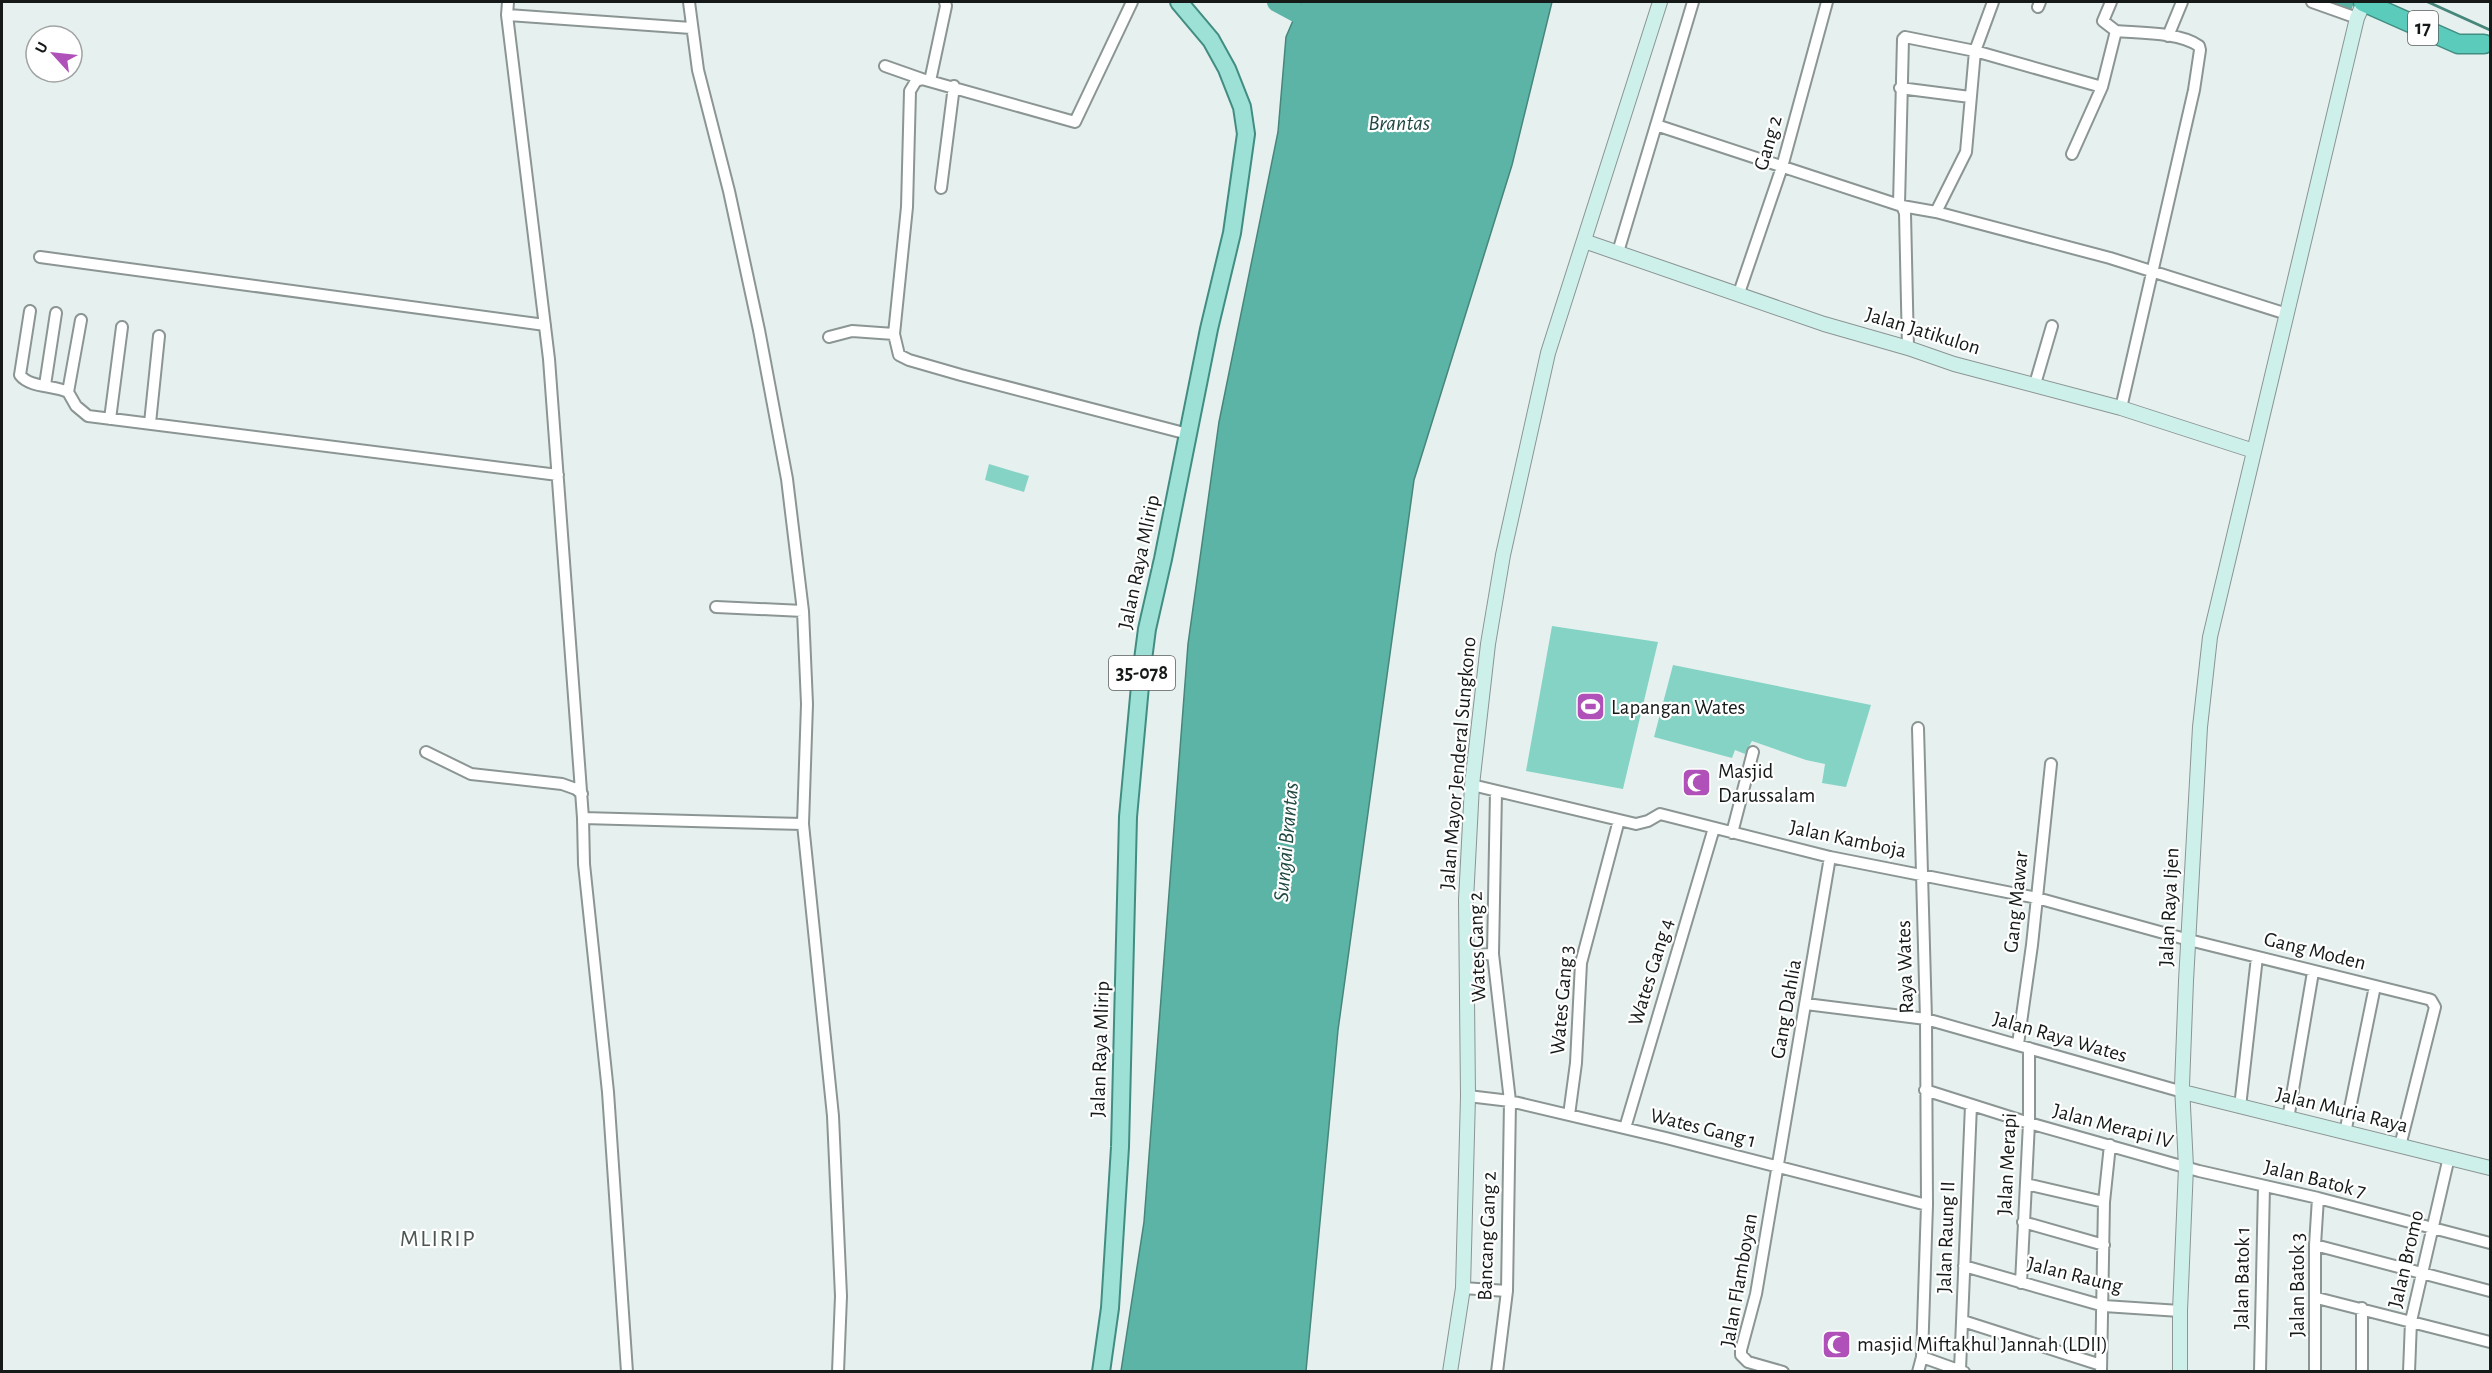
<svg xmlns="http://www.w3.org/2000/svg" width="2492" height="1373" viewBox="0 0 2492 1373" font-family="'Alegreya Sans',sans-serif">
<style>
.green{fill:#84d3c5}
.water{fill:#5cb4a6;stroke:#47867b;stroke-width:1.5}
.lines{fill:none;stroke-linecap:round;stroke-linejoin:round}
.stream{stroke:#47867b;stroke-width:3}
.river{stroke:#5cb4a6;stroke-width:20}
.street-casing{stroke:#8b9593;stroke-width:14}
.secondary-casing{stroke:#8b9593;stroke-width:16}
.primary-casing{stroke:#428d82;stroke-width:20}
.highway-casing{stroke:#428d82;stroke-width:21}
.street{stroke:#fff;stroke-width:10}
.secondary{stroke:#cef0eb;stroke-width:14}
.primary{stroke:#9de0d6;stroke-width:16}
.highway{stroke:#5bccbb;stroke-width:18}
.labels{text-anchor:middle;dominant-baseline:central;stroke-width:4.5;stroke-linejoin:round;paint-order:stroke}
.shield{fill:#fff;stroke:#5b5e5d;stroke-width:1.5}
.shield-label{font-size:20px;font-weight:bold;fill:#151918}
.street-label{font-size:21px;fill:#151918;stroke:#fff}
.poi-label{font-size:21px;fill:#151918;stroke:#fff;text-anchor:start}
.water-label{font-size:22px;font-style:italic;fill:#214943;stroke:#fff}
.quarter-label{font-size:24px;letter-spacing:1.5px;fill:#4c5654;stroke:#fff}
</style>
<rect width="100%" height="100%" fill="#e6f1ef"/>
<path class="green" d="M989,464L1029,476L1024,492L985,480Z
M1552,626L1658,642L1623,789L1526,771Z
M1673,665L1871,705L1846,787L1822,783L1825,764L1806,760L1752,741L1745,754L1735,750L1732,758L1654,737Z"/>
<path class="water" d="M1301,2H1552L1512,165L1414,480L1338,1030L1306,1371H1121L1144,1222L1188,644L1219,422L1278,132L1286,37Z"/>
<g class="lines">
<path class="stream" d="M2428,2L2490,30"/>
<path class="river" d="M1277,2L1318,24
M2336,2L2343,4"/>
<defs>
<path id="street" d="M508,2L507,15L691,28
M689,2L698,70L729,191L759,330L787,479L803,611L807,704L803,824L833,1116L841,1296L838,1372
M2312,2L2357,18
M2038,7L2040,2
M507,15L549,359L583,818
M2116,31C2139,33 2180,32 2199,46L2200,50L2194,90L2121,408
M2168,36L2182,2
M885,66L922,79L1075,122L1132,2
M922,79L916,81L910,91L907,207L894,334L899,355L909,360L961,375L1188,434
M930,81L946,6L945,2
M1900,88L1970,97
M1656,125L1902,206L1936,212L2110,258L2287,314
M2072,154L2102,87
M941,188L954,86
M1899,204L1903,39L1905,37L1975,51L2102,87L2116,31L2103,21L2111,2
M1902,206L1905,213L1908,348
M1936,212L1966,152L1975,51L1993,2
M1618,252L1693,2
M40,257L545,325
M1739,293L1782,167L1827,2
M30,311L20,375C30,388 54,385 68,392L76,406L88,416L558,475
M829,337L852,331L894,334
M2035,384L2052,326
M45,385L56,313
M68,392L81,320
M110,419L122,327
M150,423L159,336
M716,607L803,611
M426,752L471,774L562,784L576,789L582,794
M1472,785L1636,824L1648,821L1660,814L1830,857L2037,898L2189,940L2428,999L2431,1000L2435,1007L2400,1146
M1496,791L1493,954L1510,1101L1507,1291L1497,1372
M1732,833L1753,752
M1467,955L1493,954
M1806,1004L1926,1019L2183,1092
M2018,1044L2032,945L2051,764
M1925,1090L2029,1123L2199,1171L2318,1198L2490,1243
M1468,1096L1510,1101L1666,1138L1927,1205
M2240,1107L2257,957
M1569,1115L1576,1063L1581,963L1619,820
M2288,1119L2313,972
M1625,1128L1714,828
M2345,1133L2375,986
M2026,1184L2104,1202
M2023,1222L2104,1245
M2315,1245L2490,1291
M1964,1266L2104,1306L2180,1311
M2021,1283L2029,1123V1048
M1463,1288L1507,1291
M2317,1298L2490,1342
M2362,1308V1372
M1963,1321L2101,1365
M1922,1357L1964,1372
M1960,1370L1971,1105
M627,1372L608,1092L584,864L583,818L803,824
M1783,1372L1748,1362L1741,1355V1350L1756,1294L1830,857
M1918,1372L1922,1357L1927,1205L1926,1019L1918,728
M2101,1372L2104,1202L2110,1145
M2260,1372L2264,1186
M2315,1372V1245L2318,1198
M2409,1372L2411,1321L2449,1157"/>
<path id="secondary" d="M1584,241L1824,324L1908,348L1954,364L2121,408L2254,451
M2183,1092L2490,1168
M1450,1372L1463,1288L1468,1096L1466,900L1472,785L1488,644L1503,555L1548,353L1660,2
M2180,1372V1311L2186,1167L2182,1086L2186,981L2200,727L2210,637L2357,18L2364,2"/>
<path id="primary" d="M1101,1372L1110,1308L1120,1147L1128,817L1141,675L1147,629L1163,559L1209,329L1232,233L1246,134L1242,107L1227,69L1211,40L1179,2"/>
<path id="highway" d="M2363,2L2458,44H2484"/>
</defs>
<use href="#street" class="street-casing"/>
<use href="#secondary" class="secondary-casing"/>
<use href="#primary" class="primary-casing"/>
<use href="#highway" class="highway-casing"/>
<use href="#street" class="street"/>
<use href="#secondary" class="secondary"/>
<use href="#primary" class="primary"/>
<use href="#highway" class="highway"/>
</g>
<defs>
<symbol id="stadium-square" viewBox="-11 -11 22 22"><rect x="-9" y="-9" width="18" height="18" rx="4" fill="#b050b9" stroke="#fff"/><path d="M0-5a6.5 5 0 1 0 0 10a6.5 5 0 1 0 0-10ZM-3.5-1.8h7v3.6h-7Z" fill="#fff"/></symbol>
<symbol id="mosque-square" viewBox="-11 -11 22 22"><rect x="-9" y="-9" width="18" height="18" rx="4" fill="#b050b9" stroke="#fff"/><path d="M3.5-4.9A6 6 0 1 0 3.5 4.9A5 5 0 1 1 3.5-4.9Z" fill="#fff"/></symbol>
</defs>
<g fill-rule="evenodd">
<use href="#stadium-square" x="1574" y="690" width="33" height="33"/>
<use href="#mosque-square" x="1680" y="766" width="33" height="33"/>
<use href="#mosque-square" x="1820" y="1328" width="33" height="33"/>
</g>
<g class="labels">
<g class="shield">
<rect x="2408" y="11" width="30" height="34" rx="4.5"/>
<rect x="1109" y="656" width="66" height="34" rx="4.5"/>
</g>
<g class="shield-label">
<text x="2423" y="28">17</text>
<text x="1142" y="673">35-078</text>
</g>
<g class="street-label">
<text transform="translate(1768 143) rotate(-74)">Gang 2</text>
<text transform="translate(1923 331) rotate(17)">Jalan Jatikulon</text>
<text transform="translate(1139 562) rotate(-78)">Jalan Raya Mlirip</text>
<text transform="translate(1458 763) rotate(-85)">Jalan Mayor Jenderal Sungkono</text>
<text transform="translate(1848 839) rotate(12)">Jalan Kamboja</text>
<text transform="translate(2016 902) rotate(-84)">Gang Mawar</text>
<text transform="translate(2169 907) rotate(-87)">Jalan Raya Ijen</text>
<text transform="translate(1477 947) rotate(-92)">Wates Gang 2</text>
<text transform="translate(2315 951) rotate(14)">Gang Moden</text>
<text transform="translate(1905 967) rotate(-92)">Raya Wates</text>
<text transform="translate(1651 972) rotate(-73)">Wates Gang 4</text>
<text transform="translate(1562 1000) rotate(-85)">Wates Gang 3</text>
<text transform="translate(1786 1009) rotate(-80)">Gang Dahlia</text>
<text transform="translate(2060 1037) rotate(16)">Jalan Raya Wates</text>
<text transform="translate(1100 1049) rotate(-88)">Jalan Raya Mlirip</text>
<text transform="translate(2342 1110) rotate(14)">Jalan Muria Raya</text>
<text transform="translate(2113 1126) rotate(15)">Jalan Merapi IV</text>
<text transform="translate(1703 1128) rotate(14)">Wates Gang 1</text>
<text transform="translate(2007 1164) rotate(-87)">Jalan Merapi</text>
<text transform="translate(2315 1179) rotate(14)">Jalan Batok 7</text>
<text transform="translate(1487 1236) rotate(-88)">Bancang Gang 2</text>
<text transform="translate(1946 1237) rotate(-88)">Jalan Raung II</text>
<text transform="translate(2406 1259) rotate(-77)">Jalan Bromo</text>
<text transform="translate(2075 1275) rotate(14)">Jalan Raung</text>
<text transform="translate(2242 1278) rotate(-89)">Jalan Batok 1</text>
<text transform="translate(1739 1280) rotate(-80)">Jalan Flamboyan</text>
<text transform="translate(2297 1285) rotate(-90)">Jalan Batok 3</text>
</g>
<g class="poi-label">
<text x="1611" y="707">Lapangan Wates</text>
<text x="1718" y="771">Masjid<tspan x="1718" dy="24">Darussalam</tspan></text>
<text x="1857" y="1344">masjid Miftakhul Jannah (LDII)</text>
</g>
<g class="water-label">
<text x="1399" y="123">Brantas</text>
<text transform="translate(1286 842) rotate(-85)">Sungai Brantas</text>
</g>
<g class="quarter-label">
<text x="438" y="1239">MLIRIP</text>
</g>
</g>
<rect width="2492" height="1373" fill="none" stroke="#151918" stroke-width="6"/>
<g transform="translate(54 54) rotate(297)"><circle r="28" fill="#ffffff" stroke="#a1a3a3" stroke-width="1.5"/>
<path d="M0-4.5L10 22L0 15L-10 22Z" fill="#b050b9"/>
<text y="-9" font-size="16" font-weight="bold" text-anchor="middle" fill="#151918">U</text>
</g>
</svg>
